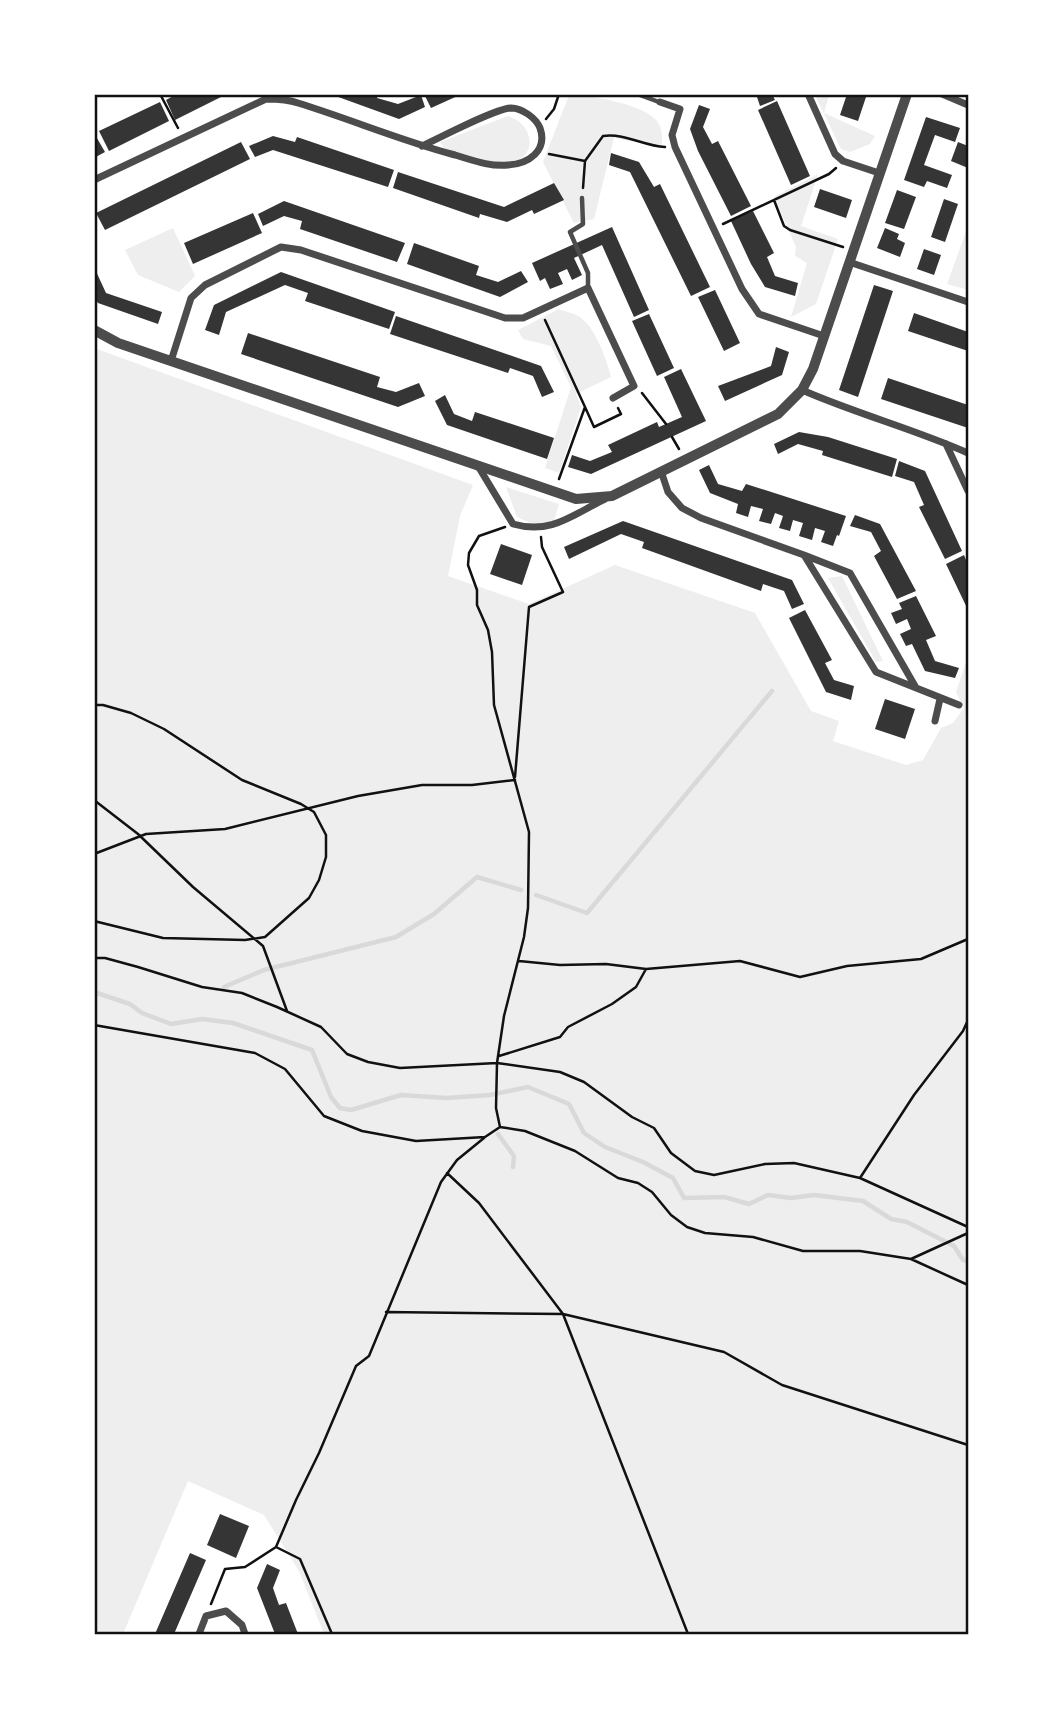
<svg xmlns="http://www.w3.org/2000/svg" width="1063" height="1729" viewBox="0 0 1063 1729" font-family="'Sofia Sans Condensed',sans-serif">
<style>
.green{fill:#eee}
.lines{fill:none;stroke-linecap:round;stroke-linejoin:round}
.stream{stroke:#d9d9d9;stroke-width:4.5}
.building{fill:#353535}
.path{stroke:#111;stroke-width:2.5}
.service{stroke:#4c4c4c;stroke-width:4.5}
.minor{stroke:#4c4c4c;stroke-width:7}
.tertiary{stroke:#4c4c4c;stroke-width:10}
.neatline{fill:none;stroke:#111;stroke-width:2.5}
</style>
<rect width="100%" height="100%" fill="#fff"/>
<path class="green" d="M569,95C590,95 643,104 657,121C663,129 662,137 662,147L614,138L594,219L574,223L543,162Z
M815,95H829L824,113L875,136L870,144L850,152L841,149Z
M508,116C537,125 537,162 506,163C485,164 464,155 445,150L440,142Z
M818,174L801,226L838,239L816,304L791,317L807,263L795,256L796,247L774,197Z
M173,228L195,276L179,292L138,275L125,250Z
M967,229H968V290L947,284Z
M559,309C565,312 574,313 580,317C596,329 606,358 611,377L576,394L581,407L559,473L545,468L571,387L551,346L523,339L518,330Z
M94,348L473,485L460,516L448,576L529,604L615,565L755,613L811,711L839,721L833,741L906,765L923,760L941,728L953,723L964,708L956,692L968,656V1634H324L299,1571L264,1515L188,1481L123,1634H95Z
M506,487L559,504L554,521L535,525L517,517Z
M842,576L883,661L876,662L828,578Z"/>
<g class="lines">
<path class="stream" d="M536,895L587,913L772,691
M224,987L264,970L396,937L434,914L477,877L521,890
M94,992L130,1004L142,1013L171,1024L202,1019L233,1023L312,1050L331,1097L340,1108L351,1110L401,1095L446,1098L490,1095L528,1087L569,1104L584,1133L605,1147L643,1162L673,1178L684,1198L724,1197L749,1204L768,1195L791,1198L814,1195L863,1201L891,1219L907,1222L954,1246L963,1260L968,1261
M498,1134L514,1156L513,1167"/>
</g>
<path class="building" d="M177,94H227L175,120L166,100Z
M330,94H378L377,98L398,104L421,95L425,107L399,119Z
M424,94H462L431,108Z
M756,94H772L775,100L760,106Z
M847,94H867L858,121L840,115Z
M777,101L810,176L791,185L758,110Z
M160,102L169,121L109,151L99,131Z
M699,105L710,109L703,127L712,144L718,141L751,206L731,216L698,151L690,129Z
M926,117L960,128L955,142L935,135L924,165L952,175L947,188L927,181L924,187L904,180Z
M94,133L105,152L94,158Z
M273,136L295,142L297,137L394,170L388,187L273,150L255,157L249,146Z
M241,142L250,159L105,230L96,213Z
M958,142L968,146V168L951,161Z
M611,153L639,162L654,187L660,184L710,287L691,296L630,172L609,165Z
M398,172L504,207L554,183L564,200L534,214L532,210L507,222L480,214L479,218L393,188Z
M820,189L852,200L846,218L814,207Z
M897,190L916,197L904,229L885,223Z
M944,199L958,204L945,242L931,237Z
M284,201L405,243L397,262L300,229L302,221L284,216L263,226L258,214Z
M753,211L774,253L767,257L775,276L798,283L795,296L765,287L751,264L731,221Z
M253,213L262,233L193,264L184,243Z
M612,227L649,310L634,317L602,245L574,258L582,275L572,280L567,269L558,273L563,284L550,289L545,278L540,281L532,263Z
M885,228L899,234L897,239L905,243L900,257L877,248Z
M414,243L479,266L476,275L498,282L521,271L528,282L500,297L407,264Z
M924,249L941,255L934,275L917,269Z
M94,267L106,293L162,312L158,324L98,303L94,297Z
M281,272L395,312L389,329L305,301L308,293L285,285L226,312L219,335L205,330L214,305Z
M874,285L893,291L858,397L839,390Z
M715,290L740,343L724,351L698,297Z
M914,313L968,332V351L908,331Z
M649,314L674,368L657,376L632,321Z
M396,316L541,366L554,392L542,397L533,376L510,368L508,373L390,334Z
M248,333L380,377L377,387L396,392L419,383L425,396L398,407L241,354Z
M776,347L789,352L782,375L725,401L718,386L771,366Z
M681,369L706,421L591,474L568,467L572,455L590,461L612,452L608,445L657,422L659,427L682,417L664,377Z
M888,378L968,405V428L881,399Z
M445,395L454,414L472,421L475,412L554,438L547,459L447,425L435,401Z
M799,432L828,437L897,459L892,477L822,455L823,451L798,444L778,454L774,444Z
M899,461L925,471L962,551L945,559L919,507L924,505L914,482L895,476Z
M709,465L718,484L742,491L746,484L846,516L839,536L837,535L833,546L821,542L825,531L815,528L812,540L799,536L803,523L793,520L790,531L779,528L783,516L775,513L771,524L759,521L763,509L751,506L748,517L736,513L738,504L710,493L699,470Z
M855,515L880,524L916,591L897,599L874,556L881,551L871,532L850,526Z
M623,521L792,580L804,604L792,609L784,591L763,584L761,591L642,548L644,542L621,534L569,559L564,547Z
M501,544L532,555L522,585L490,574Z
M964,555L968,565V610L946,564Z
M916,596L936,636L926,640L935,661L959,668L955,678L925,671L912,644L906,646L900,634L911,629L907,619L896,624L891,613L902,609L899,603Z
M805,610L832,660L825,663L834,680L854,686L851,700L826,692L789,618Z
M885,699L915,709L905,739L875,729Z
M220,1514L249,1526L236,1558L207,1545Z
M190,1553L206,1560L174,1634H155Z
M267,1564L280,1570L273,1588L279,1605L286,1603L298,1634H275L257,1588Z"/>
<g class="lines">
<path class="path" d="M160,94L178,128
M546,119L554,109L559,94
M549,154L585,161L583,188
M585,161L603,136C626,133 643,146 665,147
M774,200L784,226L790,230L843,247
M723,224L829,174L836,168
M545,320L585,407L559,479
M642,393L666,424
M585,407L594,427L621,414L618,408
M672,437L679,449
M94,705H103L131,713L164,729L242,780L301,804L314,812L326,835V857L319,880L309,898L265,937L245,940L163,938L94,921
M515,777L529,607L563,592L542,547L541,537
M94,800L138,834L193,887L263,946L287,1011
M94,854L146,834L225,829L358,796L422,785H472L515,780
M94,958H105L138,967L202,987L242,993L277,1007L321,1027L347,1054L368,1062L400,1068L497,1063L560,1072L584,1082L632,1117L654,1128L671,1153L695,1171L714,1175L765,1164L794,1163L860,1178L968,1227
M519,961L560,965L606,964L646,969L740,961L800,977L847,966L921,959L968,939
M94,1025L255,1053L285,1069L324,1116L362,1131L416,1141L485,1137L500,1127L525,1131L575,1151L618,1178L638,1183L652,1192L671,1215L687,1227L705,1233L753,1237L803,1251H860L911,1259L968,1285
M499,1056L560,1037L568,1027L612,1004L636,987L646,969
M500,1127L496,1108L497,1063L504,1016L524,937L528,908L529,832L494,705L492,652L488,630L477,605V590L468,565L469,553L479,536L505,527
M447,1173L479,1203L563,1314L688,1634
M860,1178L914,1095L963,1031L968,1020
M911,1259L968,1233
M386,1312L563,1314L724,1352L782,1385L968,1445
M276,1547L300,1559L332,1634
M211,1604L225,1569L245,1567L276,1547L296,1500L319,1453L356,1366L369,1356L441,1182L457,1160L484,1138"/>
<path class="service" d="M637,94L659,102
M582,198L583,224L570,232L588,273V288"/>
<path class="minor" d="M808,94L835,154L843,161L879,173
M942,94L968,105
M660,102L680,109L672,135L675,147L742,289L759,314L824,336
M94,180L266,99C276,99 287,99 298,103C350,119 402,141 455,155C472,160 490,167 508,165C528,164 548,151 540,128C536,118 522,108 511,108C494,109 440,138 422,146
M849,262L968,302
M171,361L191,298L205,285L281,247L301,250L505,318H523L588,288L634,386L613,398
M802,390C857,414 914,429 968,453
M946,444L968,491
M478,466L513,524C551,535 572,515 605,499
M661,471L668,492L682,508L701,518L804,555L876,672L959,705
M804,555L850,573L915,686
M935,721L940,699
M199,1634L206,1616L226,1611L242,1625L245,1634"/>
<path class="tertiary" d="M94,330L118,343L576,499L612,496L778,414L802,390L813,369L907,94"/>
</g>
<rect width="1063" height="1729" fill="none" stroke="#ffffff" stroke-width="192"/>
<rect x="96" y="96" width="871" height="1537" class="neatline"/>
</svg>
